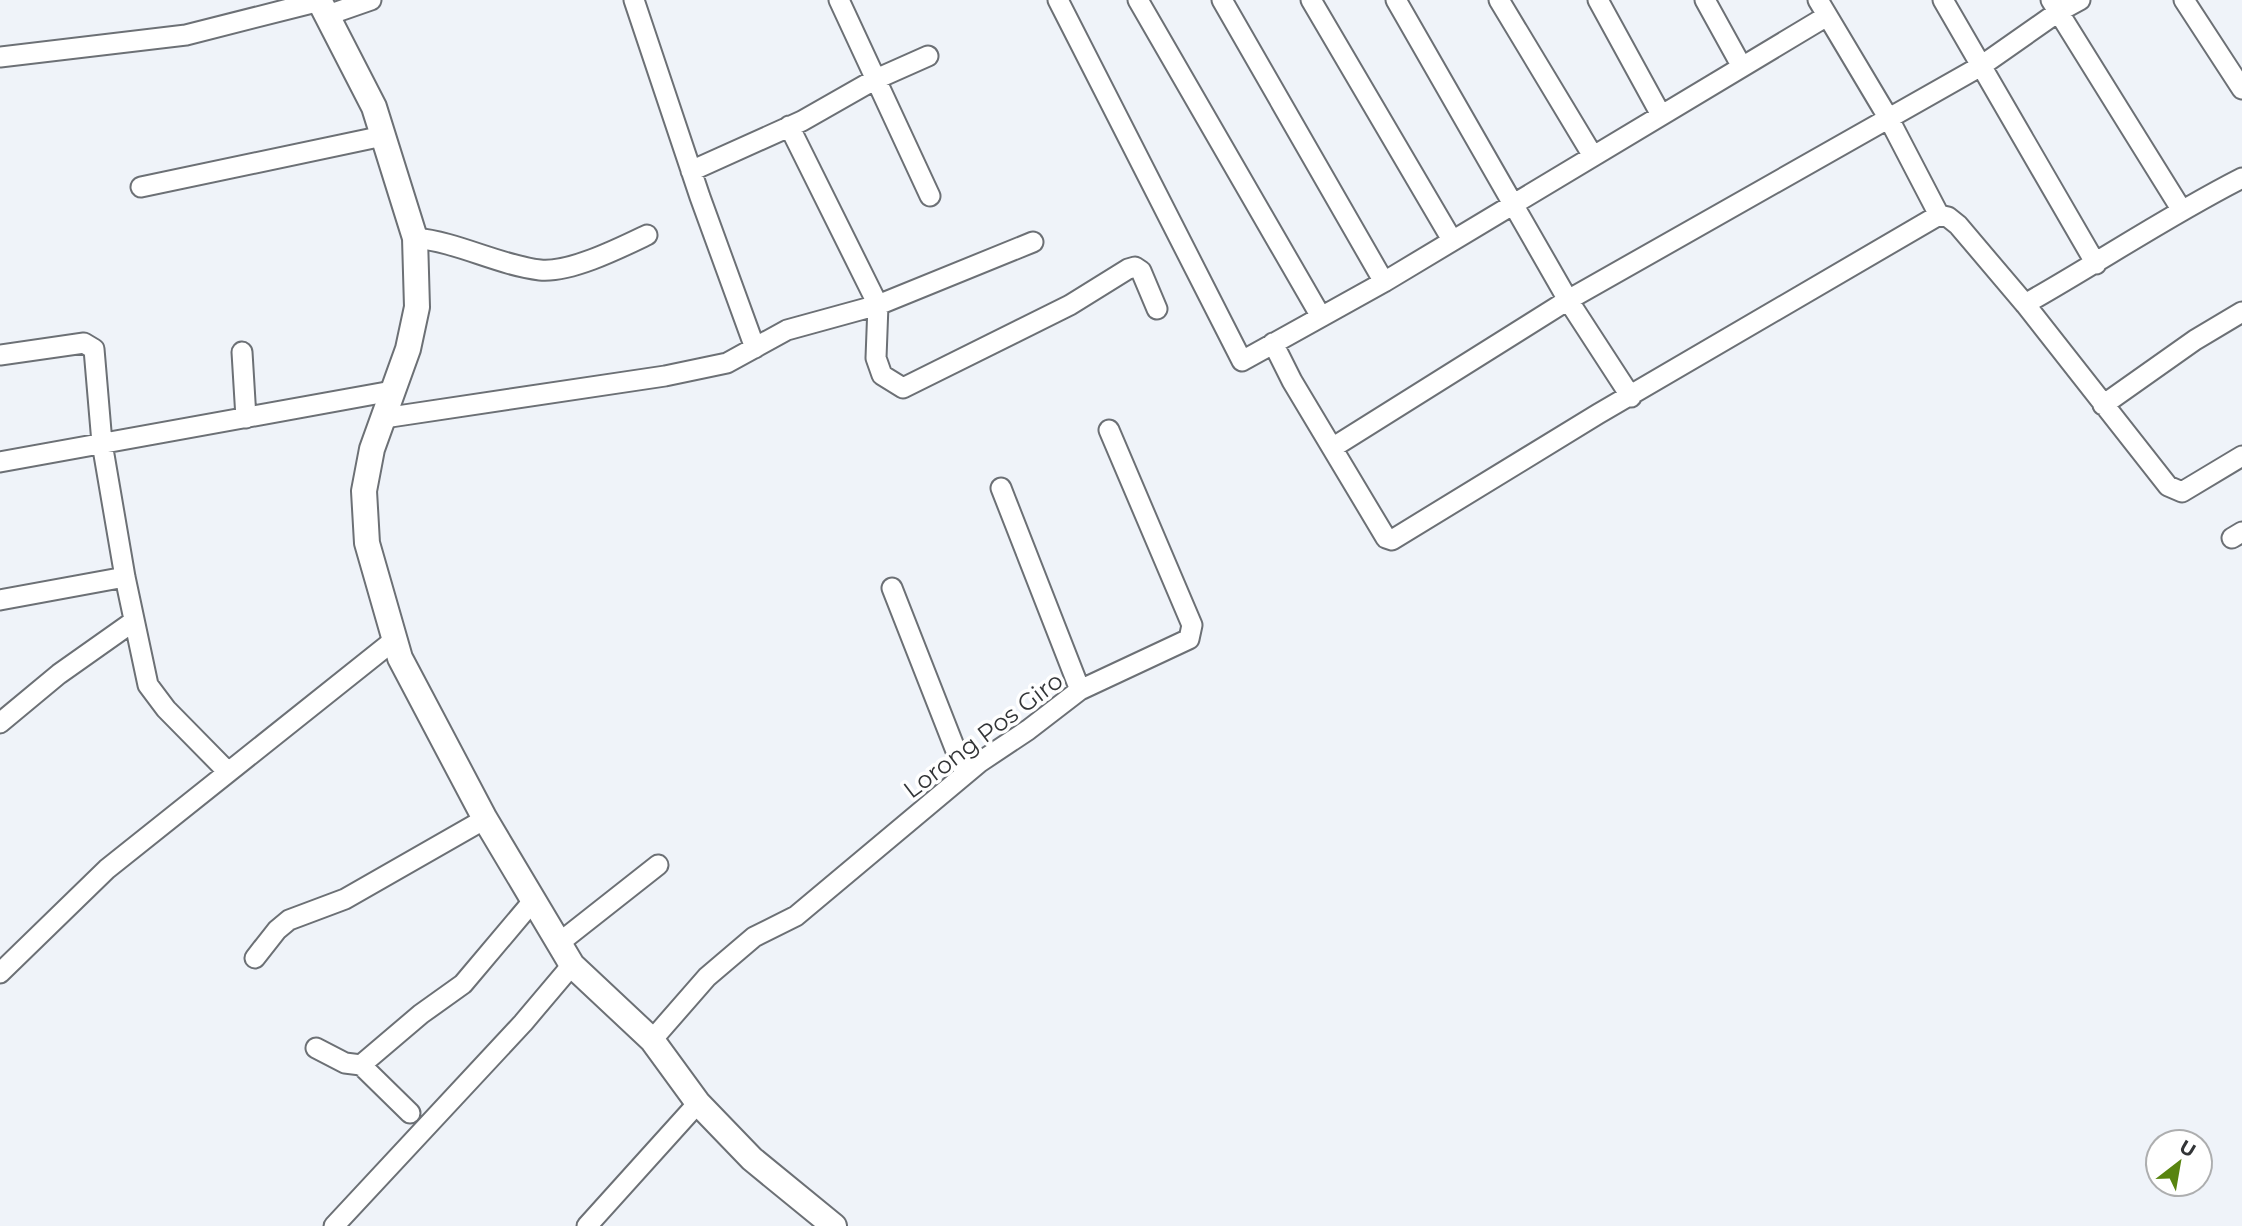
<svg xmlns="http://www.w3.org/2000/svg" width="2242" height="1226" viewBox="0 0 2242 1226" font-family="Montserrat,sans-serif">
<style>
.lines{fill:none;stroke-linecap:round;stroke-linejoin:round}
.minor-casing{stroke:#6c7075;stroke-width:23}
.major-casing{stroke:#6c7075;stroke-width:28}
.minor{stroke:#fff;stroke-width:19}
.major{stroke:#fff;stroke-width:24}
.labels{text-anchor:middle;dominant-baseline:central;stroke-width:7;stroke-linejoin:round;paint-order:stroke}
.street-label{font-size:24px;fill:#333537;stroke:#fff}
</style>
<rect width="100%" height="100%" fill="#eff3f9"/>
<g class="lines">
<defs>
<path id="minor" d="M634,0L700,197L755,348
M839,0L930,196
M1058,0L1242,361L1384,282L1827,16
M1138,0L1320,315
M1222,0L1384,282
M1311,0L1452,240
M1396,0L1568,300L1631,397
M1499,0L1593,156
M1598,0L1661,115
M1705,0L1742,67
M1818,0L1889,119L1939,215
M1943,0L2096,264
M2051,0L2181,209
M2184,0L2242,89
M328,15L371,0
M0,57L186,35L320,1
M789,126L878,305L876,358L882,375L903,388L1070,305L1128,269L1135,267L1141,271L1157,309
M691,171L802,121L874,80L928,56
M141,187L383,136
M415,238C458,242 498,265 540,270C570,273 620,248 647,235
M2025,304C2098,263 2167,216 2242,178
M1273,343L1292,381L1386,538L1392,540L1598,414L1939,215L1948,217L1958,225L2025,304L2168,486L2182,492L2242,456
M242,352L246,418
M0,355L84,343L94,349L102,443L125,577L148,685L166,709L228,772
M2103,405L2195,340L2242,312
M384,418L665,376L727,363L787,330L878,305L1033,242
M1332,448L1568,300L1981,66L2058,12L2080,0
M0,462L392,391
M1001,488L1080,690
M2232,538L2242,532
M892,588L965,774
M0,600L125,577
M0,723L59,674L134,621
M559,943L658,865
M255,958L277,930L289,920L345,899L485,819
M0,973L107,869L393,641
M652,1040L707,977L754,937L796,916L980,762L1028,730L1080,690L1189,639L1192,625L1109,430
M316,1048L345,1063L361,1065L421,1014L463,984L533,901
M361,1065L410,1113
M334,1226L523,1023L572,965
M587,1226L698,1103"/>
<path id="major" d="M319,0L374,107L415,238L417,307L408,349L372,449L364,491L367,543L400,658L485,819L572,965L652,1040L698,1103L752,1159L834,1226"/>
</defs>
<use href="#minor" class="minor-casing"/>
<use href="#major" class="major-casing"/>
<use href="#minor" class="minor"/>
<use href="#major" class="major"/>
</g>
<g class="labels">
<g class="street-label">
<text transform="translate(983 735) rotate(-37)">Lorong Pos Giro</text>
</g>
</g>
<g transform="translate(2179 1163) rotate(31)"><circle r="33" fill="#ffffff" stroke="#adaeaf" stroke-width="2"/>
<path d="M0-5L12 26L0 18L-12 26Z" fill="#58840f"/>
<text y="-10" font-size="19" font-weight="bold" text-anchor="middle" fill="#333537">U</text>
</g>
</svg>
